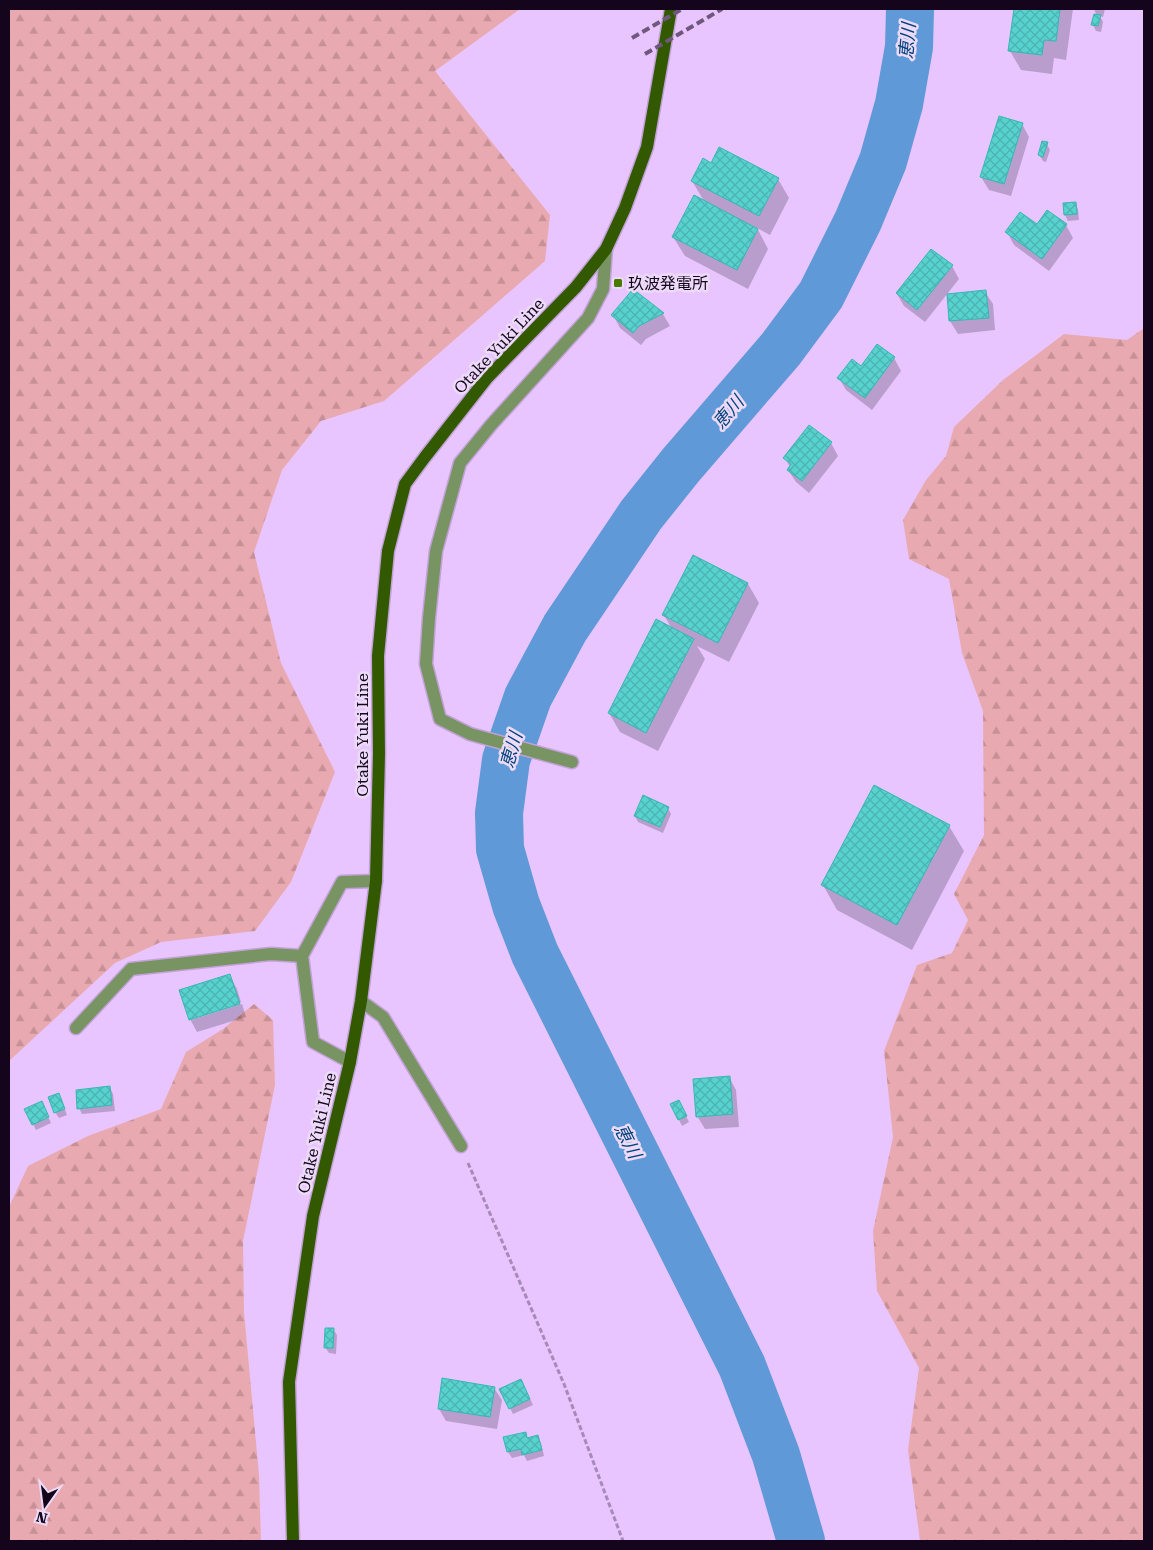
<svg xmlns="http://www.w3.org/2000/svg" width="1153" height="1550" viewBox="0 0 1153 1550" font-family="'Roboto Serif','Noto Sans JP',serif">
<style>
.forest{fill:url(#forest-firs)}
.shadow{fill:#0003}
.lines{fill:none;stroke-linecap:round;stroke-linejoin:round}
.river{stroke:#6099d7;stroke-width:48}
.building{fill:url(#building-cross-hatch);stroke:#35b7b3}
.street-casing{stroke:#c2a2d6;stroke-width:15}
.primary-casing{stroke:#c2a2d6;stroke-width:15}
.path{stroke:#a78aba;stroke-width:3;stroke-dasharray:5 2.5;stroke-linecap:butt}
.street{stroke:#789463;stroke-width:12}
.primary{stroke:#335900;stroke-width:12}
.rail{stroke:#6f577e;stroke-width:4;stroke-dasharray:8 4;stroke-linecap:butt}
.poi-dot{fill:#497a04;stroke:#ecdaf7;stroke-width:2}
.labels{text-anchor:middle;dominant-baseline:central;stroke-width:5;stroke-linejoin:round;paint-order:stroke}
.poi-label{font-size:16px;fill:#14051d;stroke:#ecdaf7;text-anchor:start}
.street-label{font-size:16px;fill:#14051d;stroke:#ecdaf7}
.water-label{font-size:18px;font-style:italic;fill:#02437c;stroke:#ecdaf7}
</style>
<defs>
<pattern id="forest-firs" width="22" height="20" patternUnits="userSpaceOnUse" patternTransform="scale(1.25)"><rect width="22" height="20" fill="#e9a9b0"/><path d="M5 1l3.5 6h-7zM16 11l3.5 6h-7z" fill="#c79097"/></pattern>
<pattern id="building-cross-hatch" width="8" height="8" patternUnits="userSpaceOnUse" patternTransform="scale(1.25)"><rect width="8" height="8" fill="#57d2ce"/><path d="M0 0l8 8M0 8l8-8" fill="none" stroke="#4bb3b0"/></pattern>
</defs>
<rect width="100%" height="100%" fill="#e8c5ff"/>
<path class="forest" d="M9,9H520L435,71L550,215L545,261L384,401L321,421L282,470L254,552L281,663L335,772L291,882L255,931L161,942L115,963L9,1061Z
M1144,328V1541H920L908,1450L919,1368L877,1291L873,1231L893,1137L884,1051L917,965L952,953L968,920L954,894L984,835L983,711L962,653L949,579L909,559L903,520L926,480L946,456L954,427L1003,380L1064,334L1127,340Z
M254,1004L273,1020L275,1085L243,1241L244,1312L259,1475L261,1541H9V1207L28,1166L88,1136L161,1109L186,1052L223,1029Z"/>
<path class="shadow" d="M1015,9H1073L1066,60L1054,58L1052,74L1021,70L1010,51Z
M1094,9H1105L1103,17L1100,16L1103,22L1101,32L1096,31L1093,25L1097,16Z
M1022,124L1029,137L1011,196L989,190L981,177Z
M1047,144L1050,150L1046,162L1043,161L1039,155Z
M711,164L778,179L789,198L770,235L757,228L768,249L748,289L685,256L673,237L704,201L692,181Z
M1075,203L1078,209L1079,220L1068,221L1065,215Z
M1066,225L1073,238L1049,271L1014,245L1007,232L1037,226Z
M952,266L959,279L925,322L904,306L897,294Z
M633,290L663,314L670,326L646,339L641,345L620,328L613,315Z
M985,292L993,304L995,330L958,334L950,321Z
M894,358L901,371L872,410L846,390L839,378L861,368Z
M831,443L838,456L809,493L796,482L788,470L790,467L785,458Z
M694,556L748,584L759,603L729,662L697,646L705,659L658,751L620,732L609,713L672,629L664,615Z
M668,808L671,814L663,833L638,822L635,816Z
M949,826L964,851L912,950L837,910L823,885Z
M230,976L237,989L241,1002L191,1018V1020L242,1004L246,1017L197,1032L190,1019L181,991Z
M729,1077L736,1090L739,1127L705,1129L697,1116Z
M110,1088L113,1094L115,1111L82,1114L79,1108Z
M61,1100L67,1115L59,1118L55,1112Z
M672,1105L682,1108L689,1122L682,1126Z
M44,1108L51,1123L36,1130L33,1124Z
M333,1329L337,1335L336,1354L329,1353L325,1347Z
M524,1386L533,1405L513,1414L510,1408Z
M494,1388L502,1400L497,1429L446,1421L439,1409Z
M525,1434L528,1439L538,1437L541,1443L544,1456L527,1461L524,1455L512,1458L508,1452L505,1438Z"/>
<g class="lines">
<path class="river" d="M801,1541L776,1455L742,1366L535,954L516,905L500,849L499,813L506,760L528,697L565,628L641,515L681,465L781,349L821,295L858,221L883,161L899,104L909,47L910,9"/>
</g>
<path class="building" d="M1014,9H1060L1056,41L1044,40L1042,55L1008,51Z
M1094,14L1101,15L1098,26L1091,25Z
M999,116L1023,123L1004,184L980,177Z
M1042,141L1048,142L1043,157L1038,155Z
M719,147L779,178L759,216L691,181L703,158L711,163Z
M694,195L758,229L737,270L672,237Z
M1076,202L1077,214L1064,215L1063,203Z
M1047,210L1067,224L1042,259L1005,232L1020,212L1037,224Z
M931,249L953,265L917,310L896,293Z
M633,289L664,313L639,326L633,333L611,315Z
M986,290L989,318L949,321L947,294Z
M877,344L895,357L865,398L837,378L852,359L861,366Z
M809,425L832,442L802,481L787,470L791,464L783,458Z
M693,555L748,583L718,643L662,615Z
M656,619L694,639L646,733L608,713Z
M874,785L950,825L897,925L821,885Z
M643,795L669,807L660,827L634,816Z
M230,974L240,1004L189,1020L179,990Z
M730,1076L733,1114L696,1117L693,1079Z
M110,1086L112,1105L77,1109L76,1090Z
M59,1093L65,1109L54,1113L48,1097Z
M679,1100L687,1116L678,1120L670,1104Z
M42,1101L49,1117L32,1125L24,1109Z
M325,1328H334L333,1348H324Z
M442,1378L495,1387L490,1417L438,1409Z
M521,1379L530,1399L509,1409L499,1389Z
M526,1432L527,1438L538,1435L542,1450L522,1455L521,1449L507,1452L503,1437Z"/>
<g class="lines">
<defs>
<path id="street" d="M572,762L470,734L440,719L426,664L429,618L436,551L460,463L491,425L588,318L603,289L606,249
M361,1001L383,1017L461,1146
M76,1028L131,969L271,954L302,956
M350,1062L313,1042L302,956L342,882L376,881"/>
<path id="primary" d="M293,1541L289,1382L313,1216L350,1062L361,1001L376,881L379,754L378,656L388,551L405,484L425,457L487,378L576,287L606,249L625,208L647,147L671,9"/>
</defs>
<use href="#street" class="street-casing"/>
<use href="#primary" class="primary-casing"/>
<path class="path" d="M468,1163L564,1384L623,1541"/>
<use href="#street" class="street"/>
<use href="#primary" class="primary"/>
<path class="rail" d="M632,38L682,9
M645,54L722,9"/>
</g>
<rect class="poi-dot" x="613" y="278" width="10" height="10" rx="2.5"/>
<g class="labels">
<g class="poi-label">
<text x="628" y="283">玖波発電所</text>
</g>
<g class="street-label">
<text transform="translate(499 346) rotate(-47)">Otake Yuki Line</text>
<text transform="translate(362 735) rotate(-90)">Otake Yuki Line</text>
<text transform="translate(317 1133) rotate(-77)">Otake Yuki Line</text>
</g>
<g class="water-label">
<text transform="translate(907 41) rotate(-85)">恵川</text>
<text transform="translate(728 412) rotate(-50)">恵川</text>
<text transform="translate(511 750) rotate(-74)">恵川</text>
<text transform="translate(628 1141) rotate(63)">恵川</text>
</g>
</g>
<rect width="1153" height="1550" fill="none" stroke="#14051d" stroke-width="20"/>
<g transform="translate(45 1505) rotate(194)" stroke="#ecdaf7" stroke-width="4" paint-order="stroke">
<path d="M0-4L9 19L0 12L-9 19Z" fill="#14051d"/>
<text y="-8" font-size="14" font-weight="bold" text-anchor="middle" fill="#14051d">N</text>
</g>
</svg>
